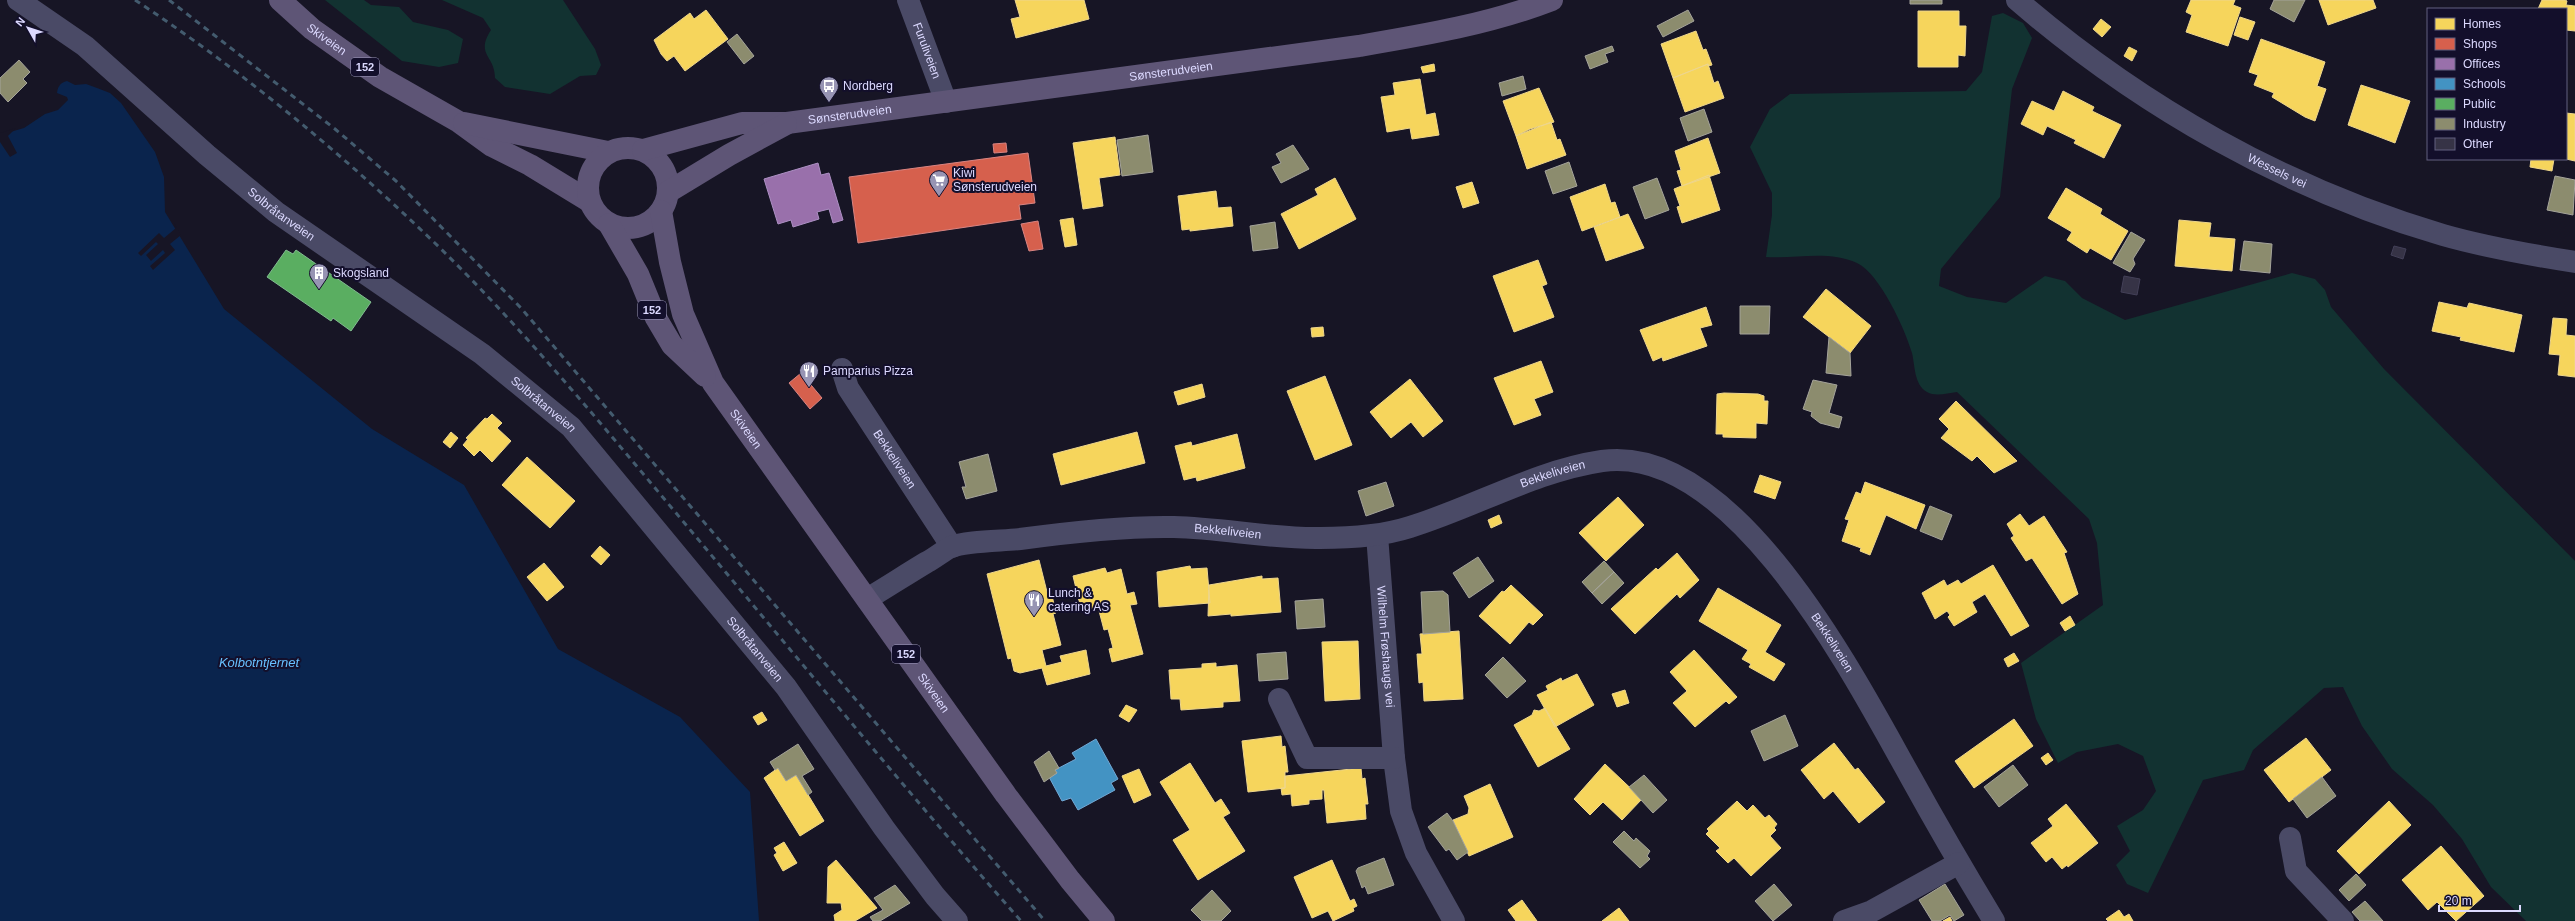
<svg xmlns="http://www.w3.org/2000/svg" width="2575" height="921" viewBox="0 0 2575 921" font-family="Helvetica,sans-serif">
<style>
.green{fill:#123231}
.water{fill:#0a244d}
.pier{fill:#171525}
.homes{fill:#f6d55c;stroke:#eed68d}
.shops{fill:#d6604d;stroke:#d88482}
.offices{fill:#9970ab;stroke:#ad90c4}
.schools{fill:#4393c3;stroke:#71a8d5}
.public{fill:#5aae61;stroke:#81bb90}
.industry{fill:#8c8c6e;stroke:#a4a39a}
.building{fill:#363346;stroke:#434058}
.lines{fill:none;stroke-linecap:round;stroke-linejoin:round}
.minor{stroke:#4a4a66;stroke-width:22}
.major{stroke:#5e5576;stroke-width:22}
.rail{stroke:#435b6e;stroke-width:3;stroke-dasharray:6 5;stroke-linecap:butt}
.labels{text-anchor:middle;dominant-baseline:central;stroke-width:4;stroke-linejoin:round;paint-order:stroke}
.shield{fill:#130f2b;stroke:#a09cbf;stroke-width:1}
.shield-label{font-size:11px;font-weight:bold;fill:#dcd9ff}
.street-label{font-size:12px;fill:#dcd9ff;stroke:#130f2b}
.poi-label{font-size:12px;fill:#dcd9ff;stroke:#130f2b;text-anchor:start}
.water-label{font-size:13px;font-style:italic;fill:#67c0ff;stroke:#130f2b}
</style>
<rect width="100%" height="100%" fill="#171525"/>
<path class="green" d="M325,0H364L371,5L399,7L413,22L448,30L463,39L458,63L439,67L402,61Z
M442,0H563L595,49L601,65L596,75L580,76L550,94L505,87L495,78C495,55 475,55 491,30L483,18Z
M2003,13L2023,23L2032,38L2012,89L2000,197L1941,269L1939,286L1967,297L2006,303L2045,276L2065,281L2082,298L2125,320L2292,273L2315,279L2325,290L2331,307L2384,369L2575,561V921H2526L2491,887L2462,839L2433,805L2392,769L2362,726L2343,687L2324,688L2253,750L2244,770L2203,780L2148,893L2127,884L2116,865L2130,851L2117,826L2143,810L2156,791L2143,756L2118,744L2077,752L2058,763L2036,719L2021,663L2103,605L2097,543L2089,519L1957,392C1947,393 1936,397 1927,392C1914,385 1915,365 1912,353C1905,329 1880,274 1857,263C1829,250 1795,259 1766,257L1772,215V193L1750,147L1770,109L1790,94L1966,91L1982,72L1992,16Z"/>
<path class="water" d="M67,81L75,85L86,84L97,88L110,93L121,103L155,152L164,177L165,212L224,309L372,429L464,485L558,649L680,717L750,792L759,921H0V135L24,128L45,114L58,110L68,100L67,97L57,93C58,86 60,83 67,81Z"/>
<path class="pier" d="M16,128L8,136L17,153L10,157L0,142V133Z
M174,223L181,235L170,244L175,250L153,270L150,266L165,253L163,250L151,261L146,255L158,244L156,242L141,256L138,253L159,233L164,238L176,228Z"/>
<path class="homes" d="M1015,0H1084L1089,19L1016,38L1011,19L1020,17Z
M2191,0H2235L2233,5L2241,8L2228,46L2186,32L2192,15L2186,12Z
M2319,0H2373L2376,8L2328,25Z
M2542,0H2565L2567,1L2566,5L2575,6V31L2566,30V9H2538Z
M706,10L728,39L685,71L674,56L667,61L661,54L654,40L690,13L694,19Z
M1918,11H1959V26H1966L1965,56L1958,55V67H1918Z
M2240,17L2255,22L2248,40L2234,35Z
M2101,19L2111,27L2102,37L2093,29Z
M1696,31L1703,50L1706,49L1712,65L1708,66V64L1673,78L1661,44Z
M2261,39L2325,62L2317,86L2326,89L2315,121L2305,117L2272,97L2274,93L2254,85L2258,75L2249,72Z
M2129,47L2137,51L2132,61L2124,56Z
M1434,64L1435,71L1423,73L1421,67Z
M1708,64L1714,83L1718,81L1724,98L1685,112L1673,78Z
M1420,79L1426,115L1435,113L1439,135L1412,139L1410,128L1387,132L1381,97L1395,95L1393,83Z
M2361,85L2410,101L2395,143L2348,125Z
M1539,88L1554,122L1530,129L1516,136L1503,101Z
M2063,91L2094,107L2092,111L2121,125L2104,158L2074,143L2076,140L2047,126L2043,135L2021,124L2032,101L2054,111Z
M2566,113L2575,114V161L2566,159Z
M1551,122L1557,140L1560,139L1566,155L1527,169L1516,136Z
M1115,137L1120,175L1099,178L1103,206L1083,209L1073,143Z
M1708,138L1720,173L1682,186L1677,171L1681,170L1675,151Z
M2531,159H2554L2552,171L2530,167Z
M1709,175L1720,210L1682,223L1677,207L1680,206L1674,189Z
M1335,178L1356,219L1299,249L1281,214L1318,195L1315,189Z
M1472,182L1479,203L1463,208L1456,187Z
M1605,184L1611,203L1615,202L1620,217L1582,231L1570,197Z
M2066,188L2102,209L2100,214L2128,231L2111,260L2090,248L2087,253L2067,240L2072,232L2048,218Z
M1216,191L1218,208L1231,207L1233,226L1190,231V229L1182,230L1178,196Z
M1628,214L1644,248L1606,261L1594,227Z
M1073,218L1077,245L1065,247L1060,220Z
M2179,220L2211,223L2209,237L2235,239L2232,271L2175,266Z
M1538,260L1547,284L1542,286L1554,317L1514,332L1493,276Z
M1826,289L1871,326L1850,353L1803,317Z
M2439,302L2467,308L2469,303L2522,315L2514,352L2460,340L2461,337L2432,331Z
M1706,307L1712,325L1700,328L1707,346L1663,361L1662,357L1653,361L1640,330Z
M2553,318L2567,319L2566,335L2575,336V377L2558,375L2560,355L2549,354Z
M1323,327L1324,336L1312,337L1311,328Z
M1541,361L1553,392L1534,399L1541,415L1514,425L1494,378Z
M1325,376L1352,445L1315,460L1287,391Z
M1410,379L1443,421L1423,437L1411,422L1391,438L1370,412Z
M1202,384L1205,397L1178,405L1174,392Z
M1724,393L1758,394L1764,396V401H1768L1767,424L1756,423V438L1723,437V434H1716L1717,394Z
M1956,401L2017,461L1994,473L1977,456L1972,461L1941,438L1949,429L1939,419Z
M492,414L502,423L497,428L511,441L492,462L480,450L474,456L463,445L468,439L466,438L485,418L487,419Z
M451,432L458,438L450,448L443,442Z
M1137,432L1145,463L1061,485L1053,454Z
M1237,434L1245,468L1197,481L1196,477L1184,480L1175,446L1191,442L1192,446Z
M527,457L575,501L550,528L502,485Z
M1760,475L1781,482L1775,499L1754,492Z
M1865,482L1925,505L1916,529L1886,515L1870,555L1860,551L1861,548L1842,541L1849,520L1845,519L1856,492L1861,494Z
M1618,497L1644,525L1606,561L1579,533Z
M2020,514L2029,526L2044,516L2067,552L2064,553L2078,594L2062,604L2032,558L2026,561L2011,538L2014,536L2007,524Z
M1499,515L1502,523L1491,528L1488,520Z
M600,546L610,555L601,565L591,556Z
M1677,553L1699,580L1680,598L1677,594L1635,634L1611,609L1656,568L1658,570Z
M1039,560L1047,592L1051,591L1056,613L1053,614L1061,645L1042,650L1046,666L1062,662L1060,656L1086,650L1090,674L1047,685L1042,668L1020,673L1014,671L1011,658L1008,659L987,574Z
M544,563L564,587L547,601L527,577Z
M1993,565L2029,626L2011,636L1985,594L1972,602L1977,612L1954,626L1948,617L1950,615L1947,611L1935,619L1922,593L1944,580L1947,586L1958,580L1961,584Z
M1190,566L1191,569L1207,568L1210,603L1159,607L1157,572Z
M1105,568L1107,573L1121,569L1127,594L1134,592L1137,604L1130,605L1143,654L1112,662L1109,649L1113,648L1108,629L1104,630L1098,607L1086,610V608L1081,609L1073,576Z
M1262,576V579L1278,578L1281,612L1231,616V614L1208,616L1209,585Z
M1511,585L1543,615L1533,625L1529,622L1510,644L1479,616L1502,591L1504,592Z
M1718,588L1781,625L1765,652L1785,664L1774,681L1749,667L1751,664L1742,659L1748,650L1699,621Z
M2070,616L2075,625L2065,631L2060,623Z
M1459,631L1463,699L1424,701L1423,682L1419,683L1417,654H1422L1420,634Z
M1358,641L1360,699L1325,701L1322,642Z
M1694,650L1737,697L1729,704L1726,701L1695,727L1673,703L1687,691L1670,672Z
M2014,653L2019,661L2008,667L2004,659Z
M1216,663V667L1237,665L1240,701L1223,702V707L1181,710L1180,699H1171L1169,670L1202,668V664Z
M1577,674L1594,705L1555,727L1537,695L1548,690L1546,686L1561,678L1562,681Z
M1625,690L1629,703L1617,707L1612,694Z
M1126,705L1137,710L1129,722L1119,716Z
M1545,708L1570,749L1538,767L1514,725L1532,715L1534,710L1539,711Z
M762,712L767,720L758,725L753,717Z
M2014,719L2033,746L1974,788L1955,761Z
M1281,736L1282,747L1285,746L1288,772H1285V788L1248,792L1242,741Z
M2306,738L2331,770L2289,802L2264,770Z
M1834,743L1855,770L1858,768L1885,802L1859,823L1833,791L1824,799L1801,770Z
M2048,753L2053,760L2046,765L2041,758Z
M1190,763L1215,803L1221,799L1230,813L1223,817L1245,851L1198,880L1173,840L1190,830L1160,782Z
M1605,764L1642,799L1622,820L1603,802L1590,815L1574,799Z
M778,768L786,781L796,775L824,821L800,836L764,778Z
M1361,768L1362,779L1365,778L1368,804H1365L1366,819L1327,823L1324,790H1322V799L1309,800V804L1292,806L1291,794L1282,795L1281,788H1285V776Z
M1139,769L1151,795L1134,803L1122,776Z
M1490,784L1513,837L1469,856L1453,820L1468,814L1469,808L1464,796Z
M1737,801L1747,811L1753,805L1765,818L1769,815L1777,824L1774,828L1776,830L1770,836L1781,848L1751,876L1734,858L1728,863L1716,851L1720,848L1706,834L1709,831L1707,829Z
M2389,801L2411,825L2359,874L2337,851Z
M2066,804L2098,843L2068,867L2067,865L2062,869L2052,857L2046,862L2031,843L2053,826L2048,819Z
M784,842L797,863L783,871L774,855L777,853L774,848Z
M2441,846L2484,896L2456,921L2437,902L2428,910L2402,880Z
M836,860L877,908L855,921H835L834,915L842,910L841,903H827L828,867Z
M1332,860L1350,901L1354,899L1357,906L1353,908L1354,911L1333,921L1328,911L1312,918L1294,877Z
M1522,900L1537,921H1516L1508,910Z
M1619,908L1629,921H1602Z
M2119,910L2124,917L2129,914L2133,921H2108L2106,919Z
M1950,917L1952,921H1943Z"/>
<path class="shops" d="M1006,143L1007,152L994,153L993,144Z
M1028,153L1035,203L1019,205L1021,219L858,243L849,177Z
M1038,221L1043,249L1029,251L1021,224Z
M801,373L822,398L810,409L789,383Z"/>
<path class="offices" d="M818,163L821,175L829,173L843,220L833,223L829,209L817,212L819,219L793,227L791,220L778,224L764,179Z"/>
<path class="schools" d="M1096,739L1118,779L1111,783L1115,790L1078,810L1071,798L1062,801L1049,777L1057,773L1055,770L1076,759L1072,753Z"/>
<path class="public" d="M286,250L293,254L296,250L371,302L351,331L333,318L331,321L267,277Z"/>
<path class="industry" d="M1910,0H1942V4H1910Z
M2274,0H2305L2294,22L2270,9Z
M1688,10L1694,21L1663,37L1657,26Z
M737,34L754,56L744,64L727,42Z
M1612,46L1614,51L1605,54L1608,62L1590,69L1585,56Z
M19,60L30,72L23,79L27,83L8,102L0,93V78Z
M1523,76L1526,89L1502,96L1499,83Z
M1704,109L1712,132L1688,141L1680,118Z
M1148,135L1153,172L1122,176L1117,140Z
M1293,145L1309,169L1281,183L1272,167L1281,163L1276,154Z
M1569,162L1577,186L1553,194L1545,171Z
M2555,176L2575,180L2573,215L2547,210Z
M1657,178L1669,210L1645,219L1633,187Z
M1275,222L1278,248L1253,251L1250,226Z
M2131,232L2145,240L2133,259L2135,264L2130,272L2113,263Z
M2244,241L2272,244L2270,273L2240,270Z
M1740,306H1770L1769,334H1740Z
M1829,337L1850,353L1851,376L1826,373Z
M1813,380L1837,385L1829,413L1842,417L1839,428L1820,423L1811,416L1812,412L1803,409Z
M988,454L997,491L966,499L962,487H966L959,462Z
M1386,482L1394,506L1366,516L1358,491Z
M1930,506L1952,515L1942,540L1920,531Z
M1478,557L1494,581L1469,598L1453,573Z
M1604,561L1614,572L1592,593L1582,582Z
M1614,572L1624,583L1602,604L1592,593Z
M1443,591L1448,595L1450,632L1423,634L1421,592Z
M1323,599L1325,627L1297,629L1295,601Z
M1286,652L1288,679L1259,681L1257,654Z
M1503,657L1526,681L1507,698L1485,675Z
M1785,715L1798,746L1764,761L1751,731Z
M798,744L814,769L802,776L812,792L808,795L796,775L786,781L778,768L775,770L770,762Z
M1049,751L1059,768L1055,770L1057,773L1044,782L1034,762Z
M2013,765L2028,785L1999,807L1984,787Z
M1644,775L1667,800L1653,813L1629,787Z
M2322,777L2336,796L2307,818L2293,799Z
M1447,813L1453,821L1468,852L1457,860L1449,849L1446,851L1428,827Z
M1624,831L1634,841L1636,838L1650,851L1647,856L1650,859L1640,868L1613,842Z
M1384,858L1394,885L1368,894L1365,886L1362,888L1356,871L1358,868Z
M2356,874L2366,885L2349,901L2339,890Z
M1774,884L1792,905L1773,921L1755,901Z
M1945,884L1964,915L1954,921L1950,915L1940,921H1932L1919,900Z
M895,885L910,903L880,921H873L870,917L883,910L874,898Z
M1212,890L1231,911L1221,921H1202L1191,910Z
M2365,901L2383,921H2360L2352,912Z"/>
<path class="building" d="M2394,246L2406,249L2403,259L2391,255Z
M2124,276L2140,279L2137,295L2121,292Z"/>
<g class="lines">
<g class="minor">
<path id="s1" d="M18,0L85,46L207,155L276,212L482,354L571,427L786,687L884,828L935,896L957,921"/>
<path id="s2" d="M908,0L946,102"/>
<path id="s3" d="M2017,0C2140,106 2286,189 2443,235C2485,247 2531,255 2575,262"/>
<path id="s4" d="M842,369L848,388L952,547"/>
<path id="s5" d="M1377,535L1394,758L1401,811L1416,853L1454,921"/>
<path id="s6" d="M867,599C887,587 907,574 927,562C935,558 943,551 951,547C966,541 1002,541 1020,539C1071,532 1123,526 1174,527C1223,528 1271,539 1320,538C1350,538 1382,536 1410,527C1475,507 1535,471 1602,461C1735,442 1856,680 1910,776C1937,825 1965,873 1994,921"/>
<path d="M1279,699L1307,758H1394"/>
<path d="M2290,838L2296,871L2343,921"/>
<path d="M1844,921L1872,911L1959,863"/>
</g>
<g class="major">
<path id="s7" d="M280,0L312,29L380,77L459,122L492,146L530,165L589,201"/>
<path d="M464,123L608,152"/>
<circle cx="628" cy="188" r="40"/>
<path id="s8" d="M643,150L742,123H787L1359,46C1424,35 1490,24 1552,0"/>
<path d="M668,192L729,155L786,124"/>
<path id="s9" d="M661,211L670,262L683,314L713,383L1006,795L1070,880L1104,921"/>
<path d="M609,224L638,274L656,318L672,345L705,376"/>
</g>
<path class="rail" d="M135,0C244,72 346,157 440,248C530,336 611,436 692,532C801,662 909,794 1021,921
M169,0L335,129L396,181L521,308L1045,921"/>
</g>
<defs>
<symbol id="bus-pin" viewBox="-11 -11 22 30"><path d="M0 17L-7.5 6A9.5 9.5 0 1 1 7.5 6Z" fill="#9794b3" stroke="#130f2b"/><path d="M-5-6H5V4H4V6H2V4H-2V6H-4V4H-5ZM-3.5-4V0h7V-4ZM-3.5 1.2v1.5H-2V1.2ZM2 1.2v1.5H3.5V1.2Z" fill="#fff"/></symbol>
<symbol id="supermarket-pin" viewBox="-11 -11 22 30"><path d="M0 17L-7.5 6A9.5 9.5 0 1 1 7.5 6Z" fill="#9794b3" stroke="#130f2b"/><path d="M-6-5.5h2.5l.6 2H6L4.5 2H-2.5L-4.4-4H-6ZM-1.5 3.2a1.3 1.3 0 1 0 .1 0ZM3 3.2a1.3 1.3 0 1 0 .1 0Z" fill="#fff"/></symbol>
<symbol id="building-pin" viewBox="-11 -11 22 30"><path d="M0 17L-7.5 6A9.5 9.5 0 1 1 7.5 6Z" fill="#9794b3" stroke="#130f2b"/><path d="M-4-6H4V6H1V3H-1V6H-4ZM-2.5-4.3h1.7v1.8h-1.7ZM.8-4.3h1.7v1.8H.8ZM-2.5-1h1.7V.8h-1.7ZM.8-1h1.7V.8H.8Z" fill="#fff"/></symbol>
<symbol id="restaurant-pin" viewBox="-11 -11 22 30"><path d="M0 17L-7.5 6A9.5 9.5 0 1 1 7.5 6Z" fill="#9794b3" stroke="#130f2b"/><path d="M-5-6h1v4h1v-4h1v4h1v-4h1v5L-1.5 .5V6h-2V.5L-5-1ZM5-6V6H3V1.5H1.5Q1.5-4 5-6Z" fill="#fff"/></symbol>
</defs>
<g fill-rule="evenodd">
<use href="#bus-pin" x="818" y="75" width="22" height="30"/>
<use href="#supermarket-pin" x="928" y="169" width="22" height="30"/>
<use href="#building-pin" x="308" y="262" width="22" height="30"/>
<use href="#restaurant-pin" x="798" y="360" width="22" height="30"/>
<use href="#restaurant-pin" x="1023" y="589" width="22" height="30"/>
</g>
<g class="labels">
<g class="shield">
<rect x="351" y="58" width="28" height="18" rx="3"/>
<rect x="638" y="301" width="28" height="18" rx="3"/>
<rect x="892" y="645" width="28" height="18" rx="3"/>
</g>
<g class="shield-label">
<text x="365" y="67">152</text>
<text x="652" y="310">152</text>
<text x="906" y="654">152</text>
</g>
<g class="street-label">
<text stroke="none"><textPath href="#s7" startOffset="61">Skiveien</textPath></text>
<text stroke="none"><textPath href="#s2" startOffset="54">Furuliveien</textPath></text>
<text stroke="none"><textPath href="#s8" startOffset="535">Sønsterudveien</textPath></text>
<text stroke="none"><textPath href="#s8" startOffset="211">Sønsterudveien</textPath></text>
<text stroke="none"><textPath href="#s3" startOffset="312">Wessels vei</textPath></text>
<text stroke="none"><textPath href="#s1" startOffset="340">Solbråtanveien</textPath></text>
<text stroke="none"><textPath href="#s1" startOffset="664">Solbråtanveien</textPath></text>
<text stroke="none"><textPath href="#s9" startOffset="237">Skiveien</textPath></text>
<text stroke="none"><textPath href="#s4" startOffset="105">Bekkeliveien</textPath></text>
<text stroke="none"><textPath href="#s6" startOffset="713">Bekkeliveien</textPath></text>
<text stroke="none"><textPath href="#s6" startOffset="377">Bekkeliveien</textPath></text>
<text stroke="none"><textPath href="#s6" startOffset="1072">Bekkeliveien</textPath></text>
<text stroke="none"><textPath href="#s5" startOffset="112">Wilhelm Frøshaugs vei</textPath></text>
<text stroke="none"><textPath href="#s1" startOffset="988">Solbråtanveien</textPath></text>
<text stroke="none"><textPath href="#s9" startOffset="561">Skiveien</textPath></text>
</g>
<g class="poi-label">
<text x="843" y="86">Nordberg</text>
<text x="953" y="173">Kiwi<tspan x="953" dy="14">Sønsterudveien</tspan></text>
<text x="333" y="273">Skogsland</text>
<text x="823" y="371">Pamparius Pizza</text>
<text x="1048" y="593">Lunch &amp;<tspan x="1048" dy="14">catering AS</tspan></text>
</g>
<g class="water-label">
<text x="259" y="662">Kolbotntjernet</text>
</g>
</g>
<rect x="2427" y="8" width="140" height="152" fill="#130f2b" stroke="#636080"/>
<rect x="2435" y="18" width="20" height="12" fill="#f6d55c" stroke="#636080"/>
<text x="2463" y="28" font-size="12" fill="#dcd9ff">Homes</text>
<rect x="2435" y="38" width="20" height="12" fill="#d6604d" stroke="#636080"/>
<text x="2463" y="48" font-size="12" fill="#dcd9ff">Shops</text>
<rect x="2435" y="58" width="20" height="12" fill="#9970ab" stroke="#636080"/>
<text x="2463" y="68" font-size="12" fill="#dcd9ff">Offices</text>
<rect x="2435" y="78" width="20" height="12" fill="#4393c3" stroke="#636080"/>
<text x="2463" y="88" font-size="12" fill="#dcd9ff">Schools</text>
<rect x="2435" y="98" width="20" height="12" fill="#5aae61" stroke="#636080"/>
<text x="2463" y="108" font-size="12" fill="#dcd9ff">Public</text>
<rect x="2435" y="118" width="20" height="12" fill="#8c8c6e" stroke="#636080"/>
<text x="2463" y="128" font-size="12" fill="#dcd9ff">Industry</text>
<rect x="2435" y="138" width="20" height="12" fill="#363346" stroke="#636080"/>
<text x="2463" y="148" font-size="12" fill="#dcd9ff">Other</text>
<g transform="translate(28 28) rotate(309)" stroke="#130f2b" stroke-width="3" paint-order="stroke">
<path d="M0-3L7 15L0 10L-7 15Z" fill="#dcd9ff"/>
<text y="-6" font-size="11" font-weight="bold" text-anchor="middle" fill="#dcd9ff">N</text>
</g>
<path d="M2439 905v6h81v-6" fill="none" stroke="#dcd9ff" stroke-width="2"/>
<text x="2445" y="905" font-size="12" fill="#dcd9ff" stroke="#130f2b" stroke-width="3" paint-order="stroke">20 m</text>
</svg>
